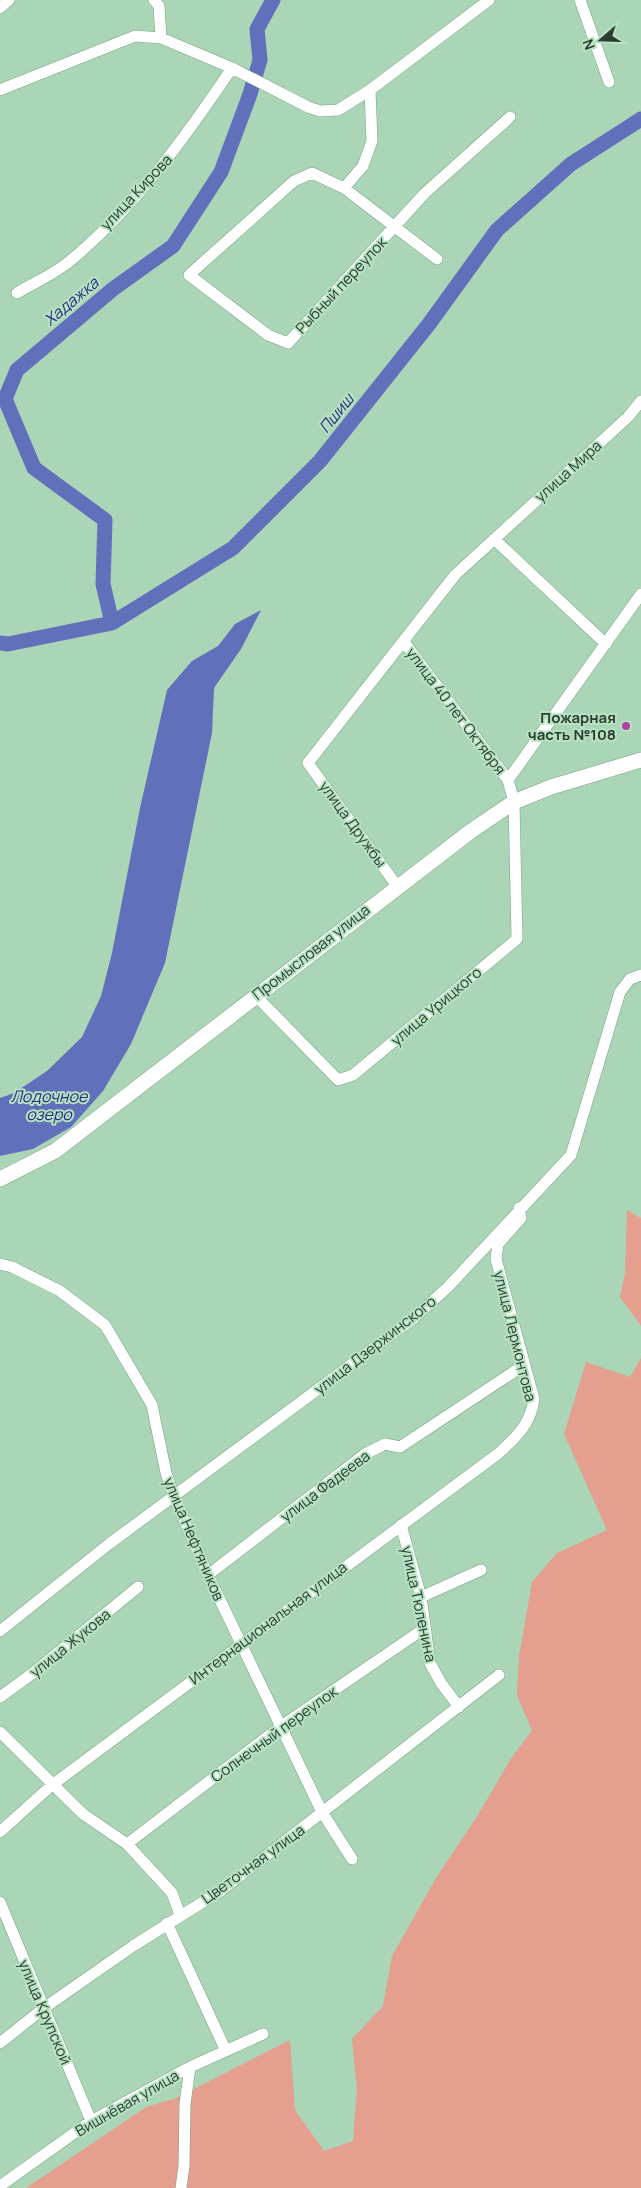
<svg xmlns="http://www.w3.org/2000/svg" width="641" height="2188" viewBox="0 0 641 2188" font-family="Manrope,sans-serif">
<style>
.green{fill:#e59f8f}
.water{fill:#6170ba}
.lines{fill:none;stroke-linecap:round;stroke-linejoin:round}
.river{stroke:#6170ba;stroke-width:15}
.minor-casing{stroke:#79a285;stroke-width:12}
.major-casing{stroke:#79a285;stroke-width:16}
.minor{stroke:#fff;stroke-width:11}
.major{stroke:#fff;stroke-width:15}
.poi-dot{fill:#ae409f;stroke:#b6e2c2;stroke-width:2}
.labels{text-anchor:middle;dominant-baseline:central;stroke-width:4;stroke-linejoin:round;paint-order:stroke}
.street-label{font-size:15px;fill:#2b3d30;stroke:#b6e2c2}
.poi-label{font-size:15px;font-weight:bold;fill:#2b3d30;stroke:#b6e2c2;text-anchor:end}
.water-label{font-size:16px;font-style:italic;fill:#252a82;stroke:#b6e2c2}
</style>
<rect width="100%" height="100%" fill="#aad5b6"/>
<path class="green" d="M627,1210L641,1218V1326L620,1297L625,1273Z
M641,1358V2188H26L146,2107L176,2098L290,2040L295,2110L324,2151L353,2141L357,2088L352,2039L383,2006L392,1956L436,1878L478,1815L510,1760L532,1730L517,1696L519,1656L532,1582L557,1553L607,1530L564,1434L586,1362L630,1377Z"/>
<path class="water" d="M261,610L241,649L214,688L212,733L165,963L131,1044L103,1091L71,1127L33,1149L0,1156V1098L14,1093L47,1071L82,1037L101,996L112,953L140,808L167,690L192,661L218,646L235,624Z"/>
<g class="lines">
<path class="river" d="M112,623L103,584L105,520L34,468L5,399L17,370L113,289L173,246L221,172L250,94L260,60L257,29L273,0
M0,643L8,644L112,623L233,548L320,461L429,324L497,230L571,164L641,119"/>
<defs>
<path id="minor" d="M154,0L159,6L161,38
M580,0L609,82
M0,8L9,0
M0,90L135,36L161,38L232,68L308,107L320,111L338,110L370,90L489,0
M344,188L363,166L372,141L370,90
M437,259L344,188L312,173L294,181L189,275L268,335L288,343L425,193L510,117
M17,293C34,283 54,274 70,261C136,206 184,139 232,68
M494,539L606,644
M404,642L508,780
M397,886L308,763L455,575L628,417L641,401
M255,995L338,1080L353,1075L517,939L514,802L508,780L641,594
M0,1264L12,1267L60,1291L105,1325L152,1405L166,1473L174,1497L208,1575L322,1812L352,1859
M401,1525L421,1597L430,1663L441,1683L459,1707
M208,1575L365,1454L385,1444L400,1447L524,1365
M421,1597L481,1570
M0,1631L109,1544L414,1318L448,1287L571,1155L620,992L630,979L641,975
M0,1697L33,1673L138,1587
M0,1732L83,1814L127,1844L172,1893L180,1915
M0,1832L52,1785L499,1453C516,1437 531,1424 534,1399L496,1259L498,1244L521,1218L519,1208
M127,1844L280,1727L425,1628
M0,1902L91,2121
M167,1923L226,2051
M0,2043L44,2008L133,1946L222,1890L499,1675
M0,2186L91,2121L190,2067L263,2034
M181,2188L184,2166L185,2104L190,2067"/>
<path id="major" d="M0,1179L55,1151L471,831L514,802L551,787L641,760"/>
</defs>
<use href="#minor" class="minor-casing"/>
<use href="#major" class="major-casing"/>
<use href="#minor" class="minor"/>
<use href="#major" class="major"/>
</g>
<circle class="poi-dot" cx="626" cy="726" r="5"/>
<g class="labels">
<g class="street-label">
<text transform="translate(136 192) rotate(-47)">улица Кирова</text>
<text transform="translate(341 285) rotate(-47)">Рыбный переулок</text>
<text transform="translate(568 471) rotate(-42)">улица Мира</text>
<text transform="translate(456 711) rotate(53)">улица 40 лет Октября</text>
<text transform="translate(353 824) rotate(54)">улица Дружбы</text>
<text transform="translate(311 952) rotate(-38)">Промысловая улица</text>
<text transform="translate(436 1006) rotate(-40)">улица Урицкого</text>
<text transform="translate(515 1336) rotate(76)">улица Лермонтова</text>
<text transform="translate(375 1345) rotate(-38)">улица Дзержинского</text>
<text transform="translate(325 1486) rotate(-37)">улица Фадеева</text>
<text transform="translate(194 1539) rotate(67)">улица Нефтяников</text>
<text transform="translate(419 1604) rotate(78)">улица Тюленина</text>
<text transform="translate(268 1623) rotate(-37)">Интернациональная улица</text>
<text transform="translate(70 1643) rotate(-39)">улица Жукова</text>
<text transform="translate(274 1734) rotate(-36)">Солнечный переулок</text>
<text transform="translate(253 1864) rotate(-36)">Цветочная улица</text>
<text transform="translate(45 2012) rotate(67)">улица Крупской</text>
<text transform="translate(127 2103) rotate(-30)">Вишнёвая улица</text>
</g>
<g class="poi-label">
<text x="616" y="717">Пожарная<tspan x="616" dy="17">часть №108</tspan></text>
</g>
<g class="water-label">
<text transform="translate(71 301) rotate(-40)">Хадажка</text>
<text transform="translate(336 413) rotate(-51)">Пшиш</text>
<text x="49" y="1096">Лодочное<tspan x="49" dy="18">озеро</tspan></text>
</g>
</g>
<g transform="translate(601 40) rotate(250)" stroke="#b6e2c2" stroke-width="4" paint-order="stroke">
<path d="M0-4L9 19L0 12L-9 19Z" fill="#2b3d30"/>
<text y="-8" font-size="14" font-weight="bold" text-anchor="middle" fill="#2b3d30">N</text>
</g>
</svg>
